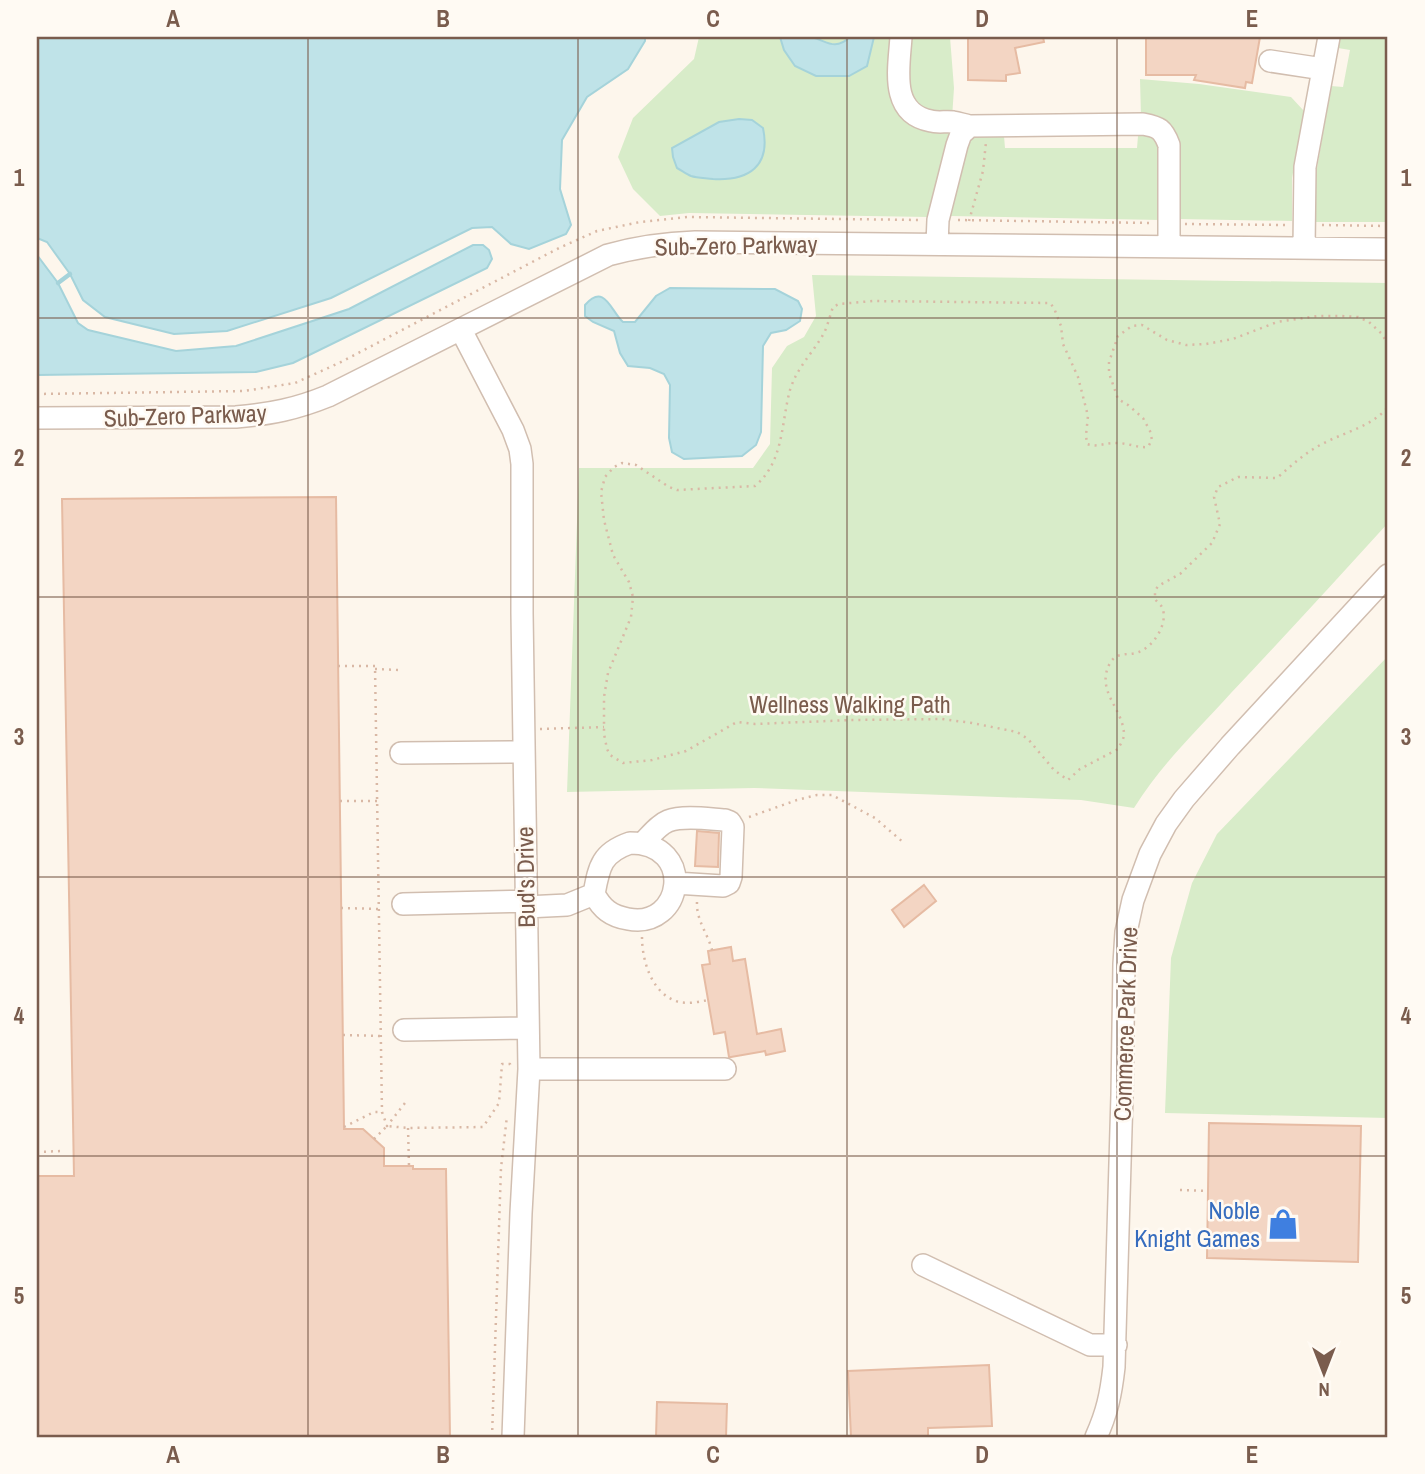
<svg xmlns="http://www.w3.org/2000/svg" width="1425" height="1474" viewBox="0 0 1425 1474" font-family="'Archivo Narrow',sans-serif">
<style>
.green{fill:#d8ecc9}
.water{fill:#bfe3e8;stroke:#a5d3da;stroke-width:2}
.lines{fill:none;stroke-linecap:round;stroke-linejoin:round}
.stream{stroke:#a5d3da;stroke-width:4.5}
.building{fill:#f3d5c3;stroke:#e6bba3;stroke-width:2}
.minor-casing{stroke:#d1beb0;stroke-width:24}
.path{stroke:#d9b8a5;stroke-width:2.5;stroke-dasharray:2 5;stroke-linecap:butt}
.minor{stroke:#fff;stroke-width:21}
.grid{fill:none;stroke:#7a5c4d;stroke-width:2;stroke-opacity:0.55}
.labels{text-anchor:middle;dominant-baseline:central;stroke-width:5;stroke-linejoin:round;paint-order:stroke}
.street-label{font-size:24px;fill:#7a5c4d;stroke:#fffaf3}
.shop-label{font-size:24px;fill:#366cbe;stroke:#fffaf3;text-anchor:end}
.neatline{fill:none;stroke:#7a5c4d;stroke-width:2.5}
.grid-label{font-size:23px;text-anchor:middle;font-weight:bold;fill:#7a5c4d}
</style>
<rect width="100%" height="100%" fill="#fdf6ec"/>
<path class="green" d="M699,37H780L784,50L816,76L867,66L874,37H950L954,88L951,133L928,217L689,213L660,216L633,189L618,157L633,118L694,59Z
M813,37H850C839,47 825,45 813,37Z
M1340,37H1388V222H1315V180L1331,86L1343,87L1350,50L1338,48Z
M1140,79L1199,84L1291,97L1304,111L1292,178V221L1179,219L1178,141L1167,121L1141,116Z
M1149,135L1158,139L1161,151V220L950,216V210L966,141L971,136H1004L1005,148H1137L1138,136Z
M812,275L1388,283V523C1336,580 1284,637 1231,693C1196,732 1162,763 1134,808L1081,800L754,788L567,792L579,468H753L770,444L772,368L787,346L804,337L816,316Z
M1388,656V1118L1165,1113L1171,958L1192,883L1217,834Z"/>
<path class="water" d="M37,37H645V41L628,69L587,97L562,140L560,189L571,225L566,234L529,249L511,244L492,227L472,228L331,298L227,331L174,334L105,317L83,300L70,274L47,242L37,238Z
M780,37C790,37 800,36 809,37C824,38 833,53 850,37H874L867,66L849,76H816L795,66L784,50Z
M739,119L752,120L763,128C771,166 749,181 713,179C706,178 697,178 691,176C686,174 681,170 677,168L673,157L672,148L719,122Z
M473,245H483L489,250L492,259L487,268L293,363L256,372L37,375V255L58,283L78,323L88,330L176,351L236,346L349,309Z
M670,288L775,289L798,301L802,309L800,321L786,330L771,333L763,346L761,432L756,445L742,456L684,459L672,452L669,438L670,385L664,374L650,368L628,366L620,353L614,331L593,322L585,316V305C605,282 611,312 623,322H635L656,296Z"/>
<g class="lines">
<path class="stream" d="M58,283L70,274"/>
</g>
<path class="building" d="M968,37H1043L1044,42L1015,48L1020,73L1006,75V81L968,80Z
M1146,37H1260L1252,83L1246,82L1245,88L1194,80L1196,75H1146Z
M336,497L344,1129H363L384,1148V1166H413V1169H446L450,1437H37V1176H74L62,499Z
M697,831L719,833L718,867L695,866Z
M924,885L936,901L904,927L892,910Z
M731,947L733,961L745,959L757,1034L781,1029L785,1051L766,1055L765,1051L731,1057H729L725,1032L714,1034L702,965L710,964L708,951Z
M1209,1123L1361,1126L1358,1262L1207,1258Z
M989,1365L992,1426L928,1428V1437H851L848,1371Z
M657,1402L727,1404L726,1437H656Z"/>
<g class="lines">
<defs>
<path id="minor" d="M901,37C899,68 889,113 931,121C938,123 946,121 953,122C959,123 964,125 970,126
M1270,61L1323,69
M937,244L938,220L957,145L961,134L970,126L1143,124C1159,127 1163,129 1169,145V246
M1304,248L1305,167L1329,37
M461,330L513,430L520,449L522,464V613L529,1069L521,1213L513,1437
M37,418L236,417C271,414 296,409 328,396L608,255C637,247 665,243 695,242L1388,249
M401,753L523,752
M630,843C697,843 683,930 628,919C611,916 602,909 594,894C599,867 601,853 630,843Z
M643,843C650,836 658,825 668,821C683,815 709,819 725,820L730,822L733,827L731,877L729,883L723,886L675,883
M403,904L526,901
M526,907L567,905L594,894
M404,1030L528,1028
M529,1069H725
M923,1265L1090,1345H1116
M1096,1437C1107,1413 1111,1394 1114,1367L1122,1095L1124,964L1126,932L1133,900L1150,854L1166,824L1184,799L1230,746L1388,575"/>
</defs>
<use href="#minor" class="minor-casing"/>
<path class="path" d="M958,220L1150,223
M969,221L983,171L986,142
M1185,224L1287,225
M1322,225L1388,226
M1388,345L1382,334L1369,322L1358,317L1341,316H1318L1277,322L1233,339L1206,344L1186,345L1167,340L1142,325L1132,326L1118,336L1109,362V373L1118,399L1128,405L1143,418L1150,431L1152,440L1148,447C1137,448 1128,443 1117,443C1106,442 1098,448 1087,444L1086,435L1088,416L1078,377L1063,344L1061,326L1054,308L1050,303L873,301L839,304L833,307C830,315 828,325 824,333C813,353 797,367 790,390C781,423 784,462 755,486L677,490L669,487L636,465L622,463L614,467L605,477L601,492L604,520L613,555L629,582L633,597L631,617L608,673L604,697V734L607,749L610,755L623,763L652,760L686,751L737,722L755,724L852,720L942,719L972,723L1017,732L1028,739L1054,770L1068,780L1080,769L1118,749C1120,745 1124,739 1124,734C1123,708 1095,691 1110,663C1117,651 1129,656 1139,652C1154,646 1169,623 1162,607C1160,604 1157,602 1155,599V591L1158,586L1180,574L1212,543L1220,524L1214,497L1218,487L1238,477L1277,478C1293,464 1307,451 1326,442C1348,431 1372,426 1388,407
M37,394L244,391L295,383L339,363L559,248L597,231L640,222L687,217L919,220
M338,666H375L382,1112L387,1126L405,1103
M375,669L399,670
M540,729L604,727
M340,801H377
M749,817L797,800L817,795H832L875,818L904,843
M697,902C696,920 708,934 712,950
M341,908L379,909
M642,937C642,961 652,995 679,1002C688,1004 699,1002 708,1000
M343,1035L381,1036
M37,1073V1152
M344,1127L374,1112H382
M408,1128L409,1166
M374,1139L387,1126L408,1128L483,1127L499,1103L502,1064H510V1067
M37,1152L62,1151
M1180,1190L1208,1191
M492,1437L501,1168L507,1116"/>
<use href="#minor" class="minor"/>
</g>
<path class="grid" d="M308,37V1437M578,37V1437M847,37V1437M1117,37V1437M37,318H1388M37,597H1388M37,877H1388M37,1156H1388"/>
<defs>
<symbol id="shop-bare" viewBox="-9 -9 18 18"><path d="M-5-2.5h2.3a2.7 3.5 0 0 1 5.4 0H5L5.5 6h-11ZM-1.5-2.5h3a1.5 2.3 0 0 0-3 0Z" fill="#3f7fe0" stroke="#fffaf3" stroke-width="2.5" paint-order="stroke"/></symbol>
</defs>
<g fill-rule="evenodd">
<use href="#shop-bare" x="1261" y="1202" width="44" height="44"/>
</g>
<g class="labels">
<g class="street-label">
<text transform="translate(736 245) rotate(-1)">Sub-Zero Parkway</text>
<text transform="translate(185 415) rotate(-2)">Sub-Zero Parkway</text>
<text x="850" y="704">Wellness Walking Path</text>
<text transform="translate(525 877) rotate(-91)">Bud's Drive</text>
<text transform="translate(1125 1024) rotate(-88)">Commerce Park Drive</text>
</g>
<g class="shop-label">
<text x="1260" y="1210">Noble<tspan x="1260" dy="28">Knight Games</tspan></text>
</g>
</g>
<rect width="1425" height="1474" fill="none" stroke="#fffaf3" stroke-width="77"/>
<g transform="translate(1324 1373) rotate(180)" stroke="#fffaf3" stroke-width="5" paint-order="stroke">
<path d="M0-5L12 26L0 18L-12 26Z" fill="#7a5c4d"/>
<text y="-10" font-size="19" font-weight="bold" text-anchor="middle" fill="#7a5c4d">N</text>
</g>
<rect x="38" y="38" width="1348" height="1398" class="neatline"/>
<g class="grid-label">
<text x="173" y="27">A</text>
<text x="443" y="27">B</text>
<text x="713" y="27">C</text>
<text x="982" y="27">D</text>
<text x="1252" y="27">E</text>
<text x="19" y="186">1</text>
<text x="1406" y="186">1</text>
<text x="19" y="466">2</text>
<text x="1406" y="466">2</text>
<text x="19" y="745">3</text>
<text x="1406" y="745">3</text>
<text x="19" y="1024">4</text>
<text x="1406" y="1024">4</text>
<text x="19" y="1304">5</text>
<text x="1406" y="1304">5</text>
<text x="173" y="1463">A</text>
<text x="443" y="1463">B</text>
<text x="713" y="1463">C</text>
<text x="982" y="1463">D</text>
<text x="1252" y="1463">E</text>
</g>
</svg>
